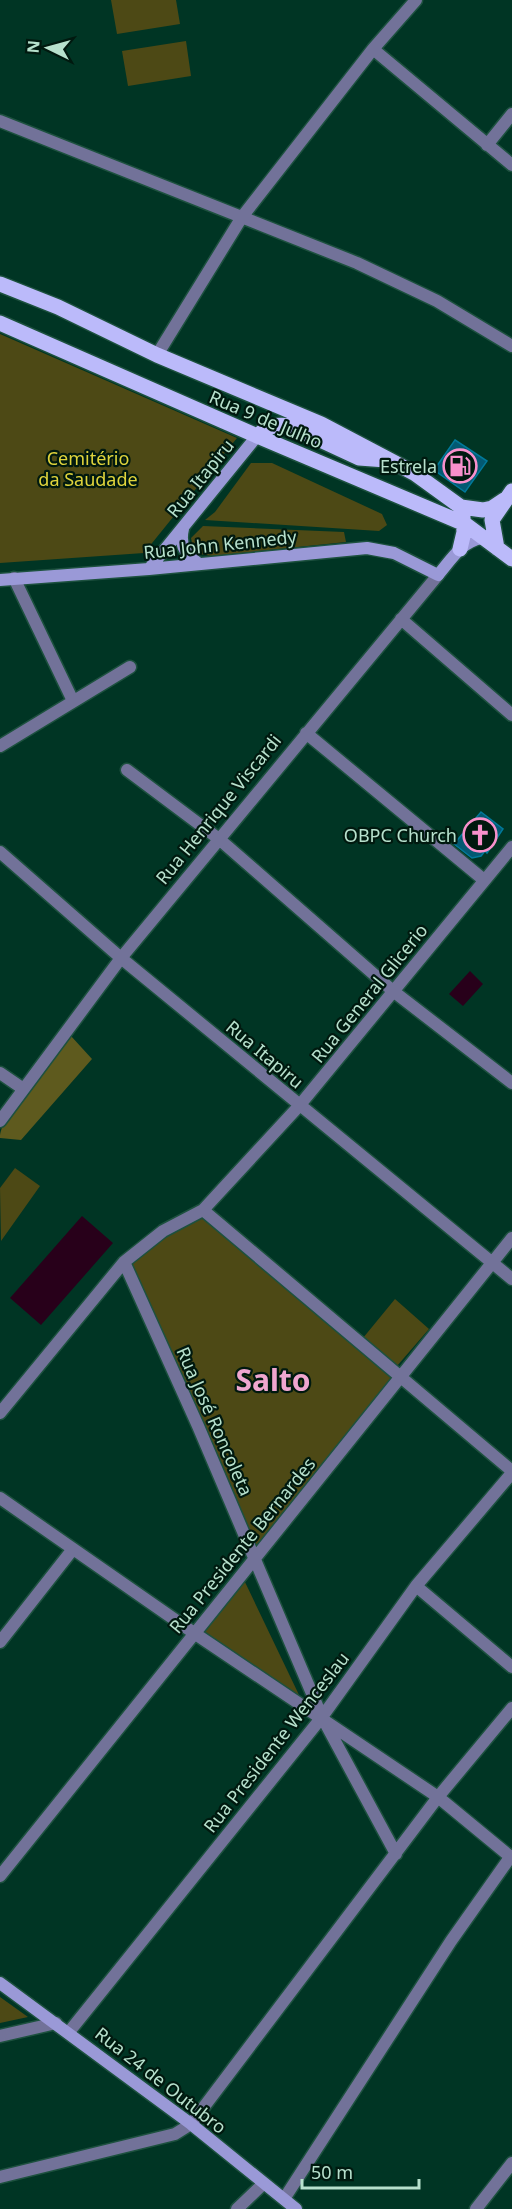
<svg xmlns="http://www.w3.org/2000/svg" width="512" height="2209" viewBox="0 0 512 2209" font-family="'Noto Sans',sans-serif">
<style>
.green{fill:#4d4915}
.forest{fill:#5e5a1e}
.water{fill:#28001a}
.building{fill:#035972;stroke:#01799a;stroke-width:1.5}
.lines{fill:none;stroke-linecap:round;stroke-linejoin:round}
.street-casing{stroke:#1d513f;stroke-width:15}
.secondary-casing{stroke:#1d513f;stroke-width:15}
.primary-casing{stroke:#1d513f;stroke-width:18}
.street{stroke:#727299;stroke-width:12}
.secondary{stroke:#9a99d7;stroke-width:12}
.primary{stroke:#bbbafa;stroke-width:15}
.labels{text-anchor:middle;dominant-baseline:central;stroke-width:4.5;stroke-linejoin:round;paint-order:stroke}
.street-label{font-size:18px;fill:#b7e1cd;stroke:#00190f}
.park-label{font-size:18px;fill:#dfd43c;stroke:#00190f}
.poi-label{font-size:18px;fill:#b7e1cd;stroke:#00190f;text-anchor:end}
.town-label{font-size:30px;font-weight:bold;fill:#efa6cf;stroke:#00190f}
</style>
<rect width="100%" height="100%" fill="#003524"/>
<path class="green" d="M111,0H176L180,24L117,34Z
M186,41L191,76L128,86L122,51Z
M0,334L237,438L144,553L0,563Z
M251,463H272L382,514L387,525L379,531L205,520L215,512Z
M203,526L344,532L346,542L212,556L200,554L193,548L191,538Z
M15,1168L40,1186L1,1241L0,1188Z
M204,1212L397,1376L256,1555L127,1260Z
M395,1299L429,1329L397,1366L363,1338Z
M244,1580L300,1697L202,1633Z
M0,1997L28,2017L0,2023Z"/>
<path class="forest" d="M71,1036L92,1059L21,1140L0,1138C0,1113 53,1057 71,1036Z"/>
<path class="water" d="M470,971L483,984L463,1006L449,994Z
M82,1216L113,1243L41,1325L10,1298Z"/>
<path class="building" d="M455,440L487,461L465,492L434,470Z
M481,812L503,829L487,853L485,851L481,856L472,858L454,844Z"/>
<g class="lines">
<defs>
<path id="street" d="M373,49L512,165
M0,121L357,263L437,301L512,346
M487,145L512,114
M157,355L242,217L373,49L416,0
M14,578L73,701
M401,619L512,715
M306,733L484,880
M0,746L130,667
M127,770L219,839L393,991L512,1083
M0,852L121,958L512,1279
M0,1073L22,1088
M0,1121L121,958L438,575
M203,1210L512,1471
M124,1262L198,1426L322,1717L396,1854
M0,1413L124,1262L163,1231L203,1210L299,1106L512,847
M0,1498L194,1633L438,1797L512,1858
M416,1586L512,1667
M0,1642L73,1549
M0,1876L512,1238
M69,2032L322,1717L416,1586L512,1473
M0,2036L56,2023
M0,2177L175,2134L191,2124L438,1797L512,1708
M284,2199L451,1941L511,1856
M237,2209L263,2184
M476,2209L512,2163"/>
<path id="secondary" d="M183,529C179,546 186,554 199,564
M149,569L257,436
M0,580L149,569L367,548L394,553L438,575C451,560 461,542 481,538
M0,1983L191,2124L296,2209"/>
<path id="primary" d="M0,284L58,307L157,355L321,424L414,473L461,507L483,510L492,508L504,500
M0,323L257,436L465,524L512,559
M257,436C268,426 275,424 290,426L359,458L386,460
M497,548L492,520L512,491
M460,549L464,532L463,517"/>
</defs>
<use href="#street" class="street-casing"/>
<use href="#secondary" class="secondary-casing"/>
<use href="#primary" class="primary-casing"/>
<use href="#street" class="street"/>
<use href="#secondary" class="secondary"/>
<use href="#primary" class="primary"/>
</g>
<defs>
<symbol id="fuel-ring" viewBox="-11 -11 22 22"><circle r="9.5" fill="#00190f" stroke="#f890cc" stroke-width="1.5"/><path d="M-5.5-6h7V0h2V4h1.3V-2.5L3-4.5l.8-.8L6-3V5H2.5V1h-1V6h-7ZM-4.2-4.7v3.2H.2V-4.7Z" fill="#f890cc"/></symbol>
<symbol id="church-ring" viewBox="-11 -11 22 22"><circle r="9.5" fill="#00190f" stroke="#f890cc" stroke-width="1.5"/><path d="M-1.2-6h2.4v3.5h3.3v2.4h-3.3V6h-2.4V-.1h-3.3v-2.4h3.3Z" fill="#f890cc"/></symbol>
</defs>
<g fill-rule="evenodd">
<use href="#fuel-ring" x="441" y="447" width="38" height="38"/>
<use href="#church-ring" x="461" y="816" width="38" height="38"/>
</g>
<g class="labels">
<g class="street-label">
<text transform="translate(266 419) rotate(23)">Rua 9 de Julho</text>
<text transform="translate(200 478) rotate(-51)">Rua Itapiru</text>
<text transform="translate(220 544) rotate(-6)">Rua John Kennedy</text>
<text transform="translate(218 809) rotate(-51)">Rua Henrique Viscardi</text>
<text transform="translate(369 993) rotate(-51)">Rua General Glicerio</text>
<text transform="translate(265 1054) rotate(40)">Rua Itapiru</text>
<text transform="translate(215 1421) rotate(66)">Rua José Roncoleta</text>
<text transform="translate(242 1545) rotate(-51)">Rua Presidente Bernardes</text>
<text transform="translate(276 1742) rotate(-52)">Rua Presidente Wenceslau</text>
<text transform="translate(161 2080) rotate(38)">Rua 24 de Outubro</text>
</g>
<g class="park-label">
<text x="88" y="458">Cemitério<tspan x="88" dy="21">da Saudade</tspan></text>
</g>
<g class="poi-label">
<text x="437" y="466">Estrela</text>
<text x="457" y="835">OBPC Church</text>
</g>
<g class="town-label">
<text x="273" y="1379">Salto</text>
</g>
</g>
<g transform="translate(48 48) rotate(275)" stroke="#00190f" stroke-width="4.5" paint-order="stroke">
<path d="M0-4.5L10 22L0 15L-10 22Z" fill="#b7e1cd"/>
<text y="-9" font-size="16" font-weight="bold" text-anchor="middle" fill="#b7e1cd">N</text>
</g>
<path d="M302 2179v9h117v-9" fill="none" stroke="#b7e1cd" stroke-width="3"/>
<text x="311" y="2179" font-size="18" fill="#b7e1cd" stroke="#00190f" stroke-width="4.5" paint-order="stroke">50 m</text>
</svg>
